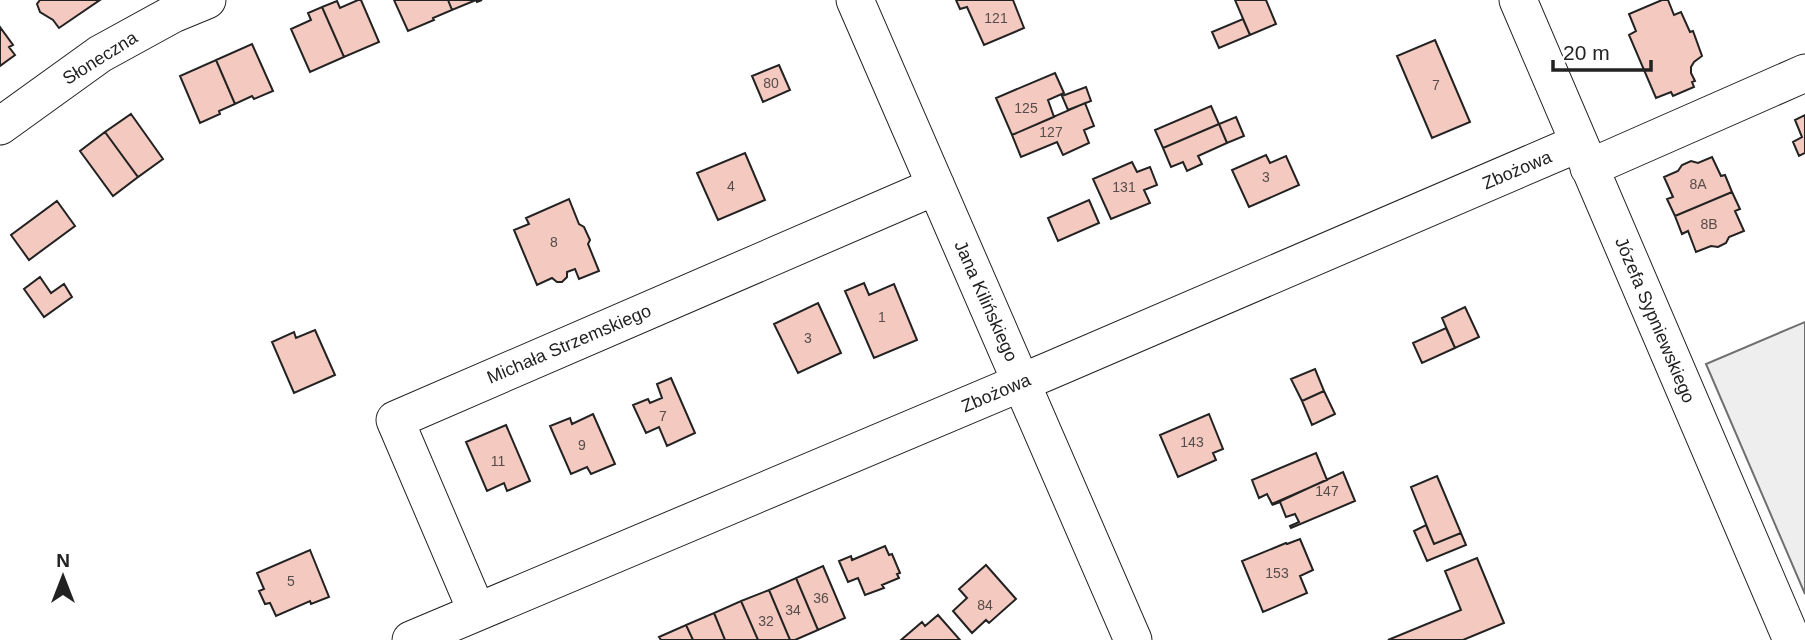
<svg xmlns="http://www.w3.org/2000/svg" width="1805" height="640" viewBox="0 0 1805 640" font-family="Arial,sans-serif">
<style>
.green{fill:#eee;stroke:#6f6f6f;stroke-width:2}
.building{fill:#f3c9c0;stroke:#222;stroke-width:2}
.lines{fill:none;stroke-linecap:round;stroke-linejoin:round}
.minor-casing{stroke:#222;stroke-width:39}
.minor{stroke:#fff;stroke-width:37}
.labels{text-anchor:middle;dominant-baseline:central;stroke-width:5;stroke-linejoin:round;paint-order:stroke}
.number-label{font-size:14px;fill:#564c4a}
.street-label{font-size:18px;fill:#222;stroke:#fff}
</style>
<rect width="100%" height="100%" fill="#fff"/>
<path class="green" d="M1805,322V594L1706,364Z"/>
<path class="building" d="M40,0H100L59,28L53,20L40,12L37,4Z
M358,0H361L379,42L344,57L322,7L337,1L340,8Z
M394,0H448L452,10L433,18L434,20L408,31Z
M448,0H482L477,2L476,0L452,10Z
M956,0H1013L1024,28L984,45L967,7L960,9Z
M1235,0H1266L1276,24L1250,35Z
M1662,0H1668L1674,15L1681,12L1690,32L1693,31L1702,56L1694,62L1691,67V73L1695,81L1692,82L1694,87L1673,96L1671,92L1656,98L1629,35L1636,31L1629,14Z
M322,7L344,57L310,72L291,29L311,20L308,13Z
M1243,19L1250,35L1219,48L1212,32Z
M0,27L13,45L9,47L15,55L0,66Z
M1435,40L1470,122L1432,138L1397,56Z
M252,44L273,91L254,99L252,96L235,104L216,60Z
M216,60L235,104L219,111L220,114L200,123L180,76Z
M779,65L790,90L763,102L752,76Z
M1055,73L1064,93L1048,100L1054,117L1012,135L996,98Z
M1086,87L1091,101L1068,110L1062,96Z
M1085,103L1094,126L1084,130L1089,143L1063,155L1057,142L1021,157L1012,135Z
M1211,106L1219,124L1163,148L1155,130Z
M131,114L163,159L138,177L105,132Z
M1805,115V153L1799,156L1793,142L1802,137L1795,120Z
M1236,117L1244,136L1227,143L1219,124Z
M1219,124L1227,143L1198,156L1202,164L1187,171L1183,162L1171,167L1163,148Z
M105,132L138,177L113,196L80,151Z
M745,153L765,200L718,220L697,173Z
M1266,155L1270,163L1286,156L1299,185L1249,207L1232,170Z
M1712,157L1721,176L1725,175L1732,192L1675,216L1667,199L1673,197L1664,177L1678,171L1682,165L1691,161L1698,163Z
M1132,162L1137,172L1150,167L1157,185L1144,190L1150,203L1111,219L1093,179Z
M1732,192L1740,209L1735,211L1744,231L1729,237L1726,243L1718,247L1711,246L1696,252L1688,231L1682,234L1675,216Z
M569,199L579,224L584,227L590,240L588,244L599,271L579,279L575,269L567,272V277L562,282H557L552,278L537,285L514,230L529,224L526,218Z
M1089,200L1099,223L1058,241L1048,218Z
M57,201L75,226L29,260L11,235Z
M40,277L51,293L64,284L72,297L44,317L24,289Z
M864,283L869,295L894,284L917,340L874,358L845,291Z
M818,303L841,353L798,373L774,324Z
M1465,307L1479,337L1455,348L1442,318Z
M1446,328L1455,348L1422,363L1413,343Z
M315,330L335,375L294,393L272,342L294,332L296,338Z
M1315,369L1324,391L1302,401L1291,379Z
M671,378L695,433L667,446L659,427L646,433L633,405L648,399L650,403L662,398L657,384Z
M1324,391L1335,414L1312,425L1302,401Z
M593,414L615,464L591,474L587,467L571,474L550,426L570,418L572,424Z
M1209,414L1223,449L1213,453L1216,460L1178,477L1160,435Z
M506,425L530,481L507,491L504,483L487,491L466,442Z
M1316,453L1327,480L1272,504L1267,494L1259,498L1252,480Z
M1343,472L1355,501L1291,528L1290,526L1299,522L1295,514L1286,517L1280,502L1272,505Z
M1437,476L1461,533L1434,544L1411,487Z
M1426,525L1434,544L1461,533L1466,545L1427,561L1414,531Z
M1300,539L1313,570L1300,576L1307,593L1263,612L1242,561L1286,543L1287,544Z
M885,546L889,555L892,554L900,573L897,574L899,578L882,585L884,588L865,595L858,578L848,582L839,561L851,556L852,560Z
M310,550L329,597L311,604L310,601L276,616L270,603L265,604L259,591L264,589L257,573Z
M1477,558L1504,623L1463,640H1388L1461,610L1445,571Z
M986,565L1016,599L989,623L986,620L972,633L953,611L967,598L959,589Z
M823,566L845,618L818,630L796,578Z
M796,578L818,630L795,640H790L769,590Z
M769,590L790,640H758L741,601Z
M741,601L758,640H725L714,613Z
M714,613L725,640H693L686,625Z
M938,615L960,640H901L922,622L925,626Z
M686,625L693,640H661L659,637Z"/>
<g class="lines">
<defs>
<path id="minor" d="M855,0L1133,640
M1518,0L1792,640
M0,126L100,54L173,14L207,0
M1589,168L1805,73
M477,612L395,420L936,186
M411,640L1051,370L1579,143"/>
</defs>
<use href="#minor" class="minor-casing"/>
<use href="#minor" class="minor"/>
</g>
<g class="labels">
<g class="number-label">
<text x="996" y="18">121</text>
<text x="771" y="83">80</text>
<text x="1436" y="85">7</text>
<text x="1026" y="108">125</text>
<text x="1051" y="132">127</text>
<text x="1266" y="177">3</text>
<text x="1698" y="184">8A</text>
<text x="731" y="186">4</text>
<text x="1124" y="187">131</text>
<text x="1709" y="224">8B</text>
<text x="554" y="242">8</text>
<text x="882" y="317">1</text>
<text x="808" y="338">3</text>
<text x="663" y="416">7</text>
<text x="1192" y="442">143</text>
<text x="582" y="445">9</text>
<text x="498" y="461">11</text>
<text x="1327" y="491">147</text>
<text x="1277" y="573">153</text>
<text x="291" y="581">5</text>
<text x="821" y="598">36</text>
<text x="985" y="605">84</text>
<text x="793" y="610">34</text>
<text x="766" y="621">32</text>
</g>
<g class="street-label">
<text transform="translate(100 58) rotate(-32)">Słoneczna</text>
<text transform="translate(1517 170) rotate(-23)">Zbożowa</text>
<text transform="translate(986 301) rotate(66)">Jana Kilińskiego</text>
<text transform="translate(1655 320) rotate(67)">Józefa Sypniewskiego</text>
<text transform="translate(569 344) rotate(-23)">Michała Strzemskiego</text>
<text transform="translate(996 393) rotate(-23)">Zbożowa</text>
</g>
</g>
<g transform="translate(63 577)" stroke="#ffffff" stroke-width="5" paint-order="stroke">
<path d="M0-5L12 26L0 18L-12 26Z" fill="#222222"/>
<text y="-10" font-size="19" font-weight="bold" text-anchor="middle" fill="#222222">N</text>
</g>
<path d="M1553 60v10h98v-10" fill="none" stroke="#222222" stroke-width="3.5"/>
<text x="1563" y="60" font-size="21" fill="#222222" stroke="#ffffff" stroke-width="5" paint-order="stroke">20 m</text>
</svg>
